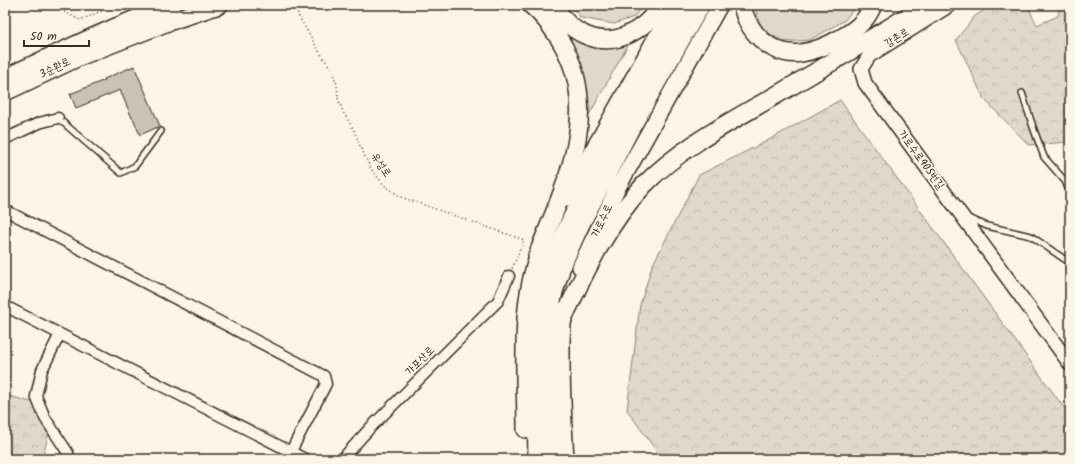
<svg xmlns="http://www.w3.org/2000/svg" width="1075" height="464" viewBox="0 0 1075 464" font-family="Kalam,'Poor Story',sans-serif">
<style>
.grass{fill:#e0d8c8;stroke:#8e8173}
.forest{fill:url(#forest-crowns);stroke:#8e8173}
.building{fill:#ccc2b3;stroke:#3b2a1e}
.lines{fill:none;stroke-linecap:round;stroke-linejoin:round}
.service-casing{stroke:#3b2a1e;stroke-width:8}
.minor-casing{stroke:#3b2a1e;stroke-width:13}
.tertiary-casing{stroke:#3b2a1e;stroke-width:16}
.secondary-casing{stroke:#3b2a1e;stroke-width:18}
.trunk-casing{stroke:#3b2a1e;stroke-width:20}
.path{stroke:#3b2a1e;stroke-width:1.5;stroke-dasharray:1 3;stroke-linecap:butt}
.service{stroke:#fcf5e5;stroke-width:5}
.minor{stroke:#fcf5e5;stroke-width:10}
.tertiary{stroke:#fcf5e5;stroke-width:13}
.secondary{stroke:#fcf5e5;stroke-width:15}
.trunk{stroke:#fcf5e5;stroke-width:17}
.labels{text-anchor:middle;dominant-baseline:central;stroke-width:3.5;stroke-linejoin:round;paint-order:stroke}
.street-label{font-size:11px;fill:#3b2a1e;stroke:#fcf5e5}
</style>
<defs>
<pattern id="forest-crowns" width="20" height="18" patternUnits="userSpaceOnUse"><rect width="20" height="18" fill="#e0d8c8"/><path d="M2 6a3 3 0 1 1 6 0M12 15a3 3 0 1 1 6 0" fill="none" stroke="#c1baab"/></pattern>
</defs>
<rect width="100%" height="100%" fill="#fcf5e5"/>
<filter id="ink" filterUnits="userSpaceOnUse"><feTurbulence type="fractalNoise" baseFrequency=".025" numOctaves="2"/><feDisplacementMap in="SourceGraphic" scale="8" xChannelSelector="R" yChannelSelector="G"/><feConvolveMatrix kernelMatrix="1 2 1 2 8 2 1 2 1" color-interpolation-filters="sRGB"/></filter>
<g filter="url(#ink)">
<path class="grass" d="M538,5H550L558,19L627,39L628,45L588,117L581,64Z
M570,5H643L634,17L614,24L581,18Z
M754,5H857L845,20L810,40L785,42L762,30Z"/>
<path class="forest" d="M992,5H1027L1037,25L1058,16L1060,5H1070V142L1029,145L984,99L956,40L975,16Z
M840,100L1070,416V459H751L658,453L627,410L640,305L652,266L699,175L767,141Z
M5,395L35,403L49,433L42,459H5Z"/>
<path class="building" d="M134,66L160,126L140,135L133,118H132L120,90L76,108L70,94L105,80L104,79Z"/>
<g class="lines">
<defs>
<path id="service" d="M1022,93L1033,127L1044,157L1065,181L1070,193
M58,118L121,173L135,166L161,131
M968,218L987,226L1031,236L1070,263"/>
<path id="minor" d="M5,139L39,123L58,118
M5,210L324,376L326,384L291,451
M5,306L305,459
M60,334L42,370L36,396L45,418L68,453L70,459
M342,459L370,428L498,301L509,276"/>
<path id="tertiary" d="M950,5L869,56L861,69L865,83L1070,364"/>
<path id="secondary" d="M566,198L674,5
M580,267L617,189L720,5
M566,308C561,325 562,343 562,360C562,393 564,426 566,459
M525,430C525,374 517,296 542,246
M536,459L534,343L536,313L541,289L552,257L571,217L619,123L689,5
M551,459L547,346L550,315L555,292L563,266L582,224L631,130L702,5"/>
<path id="trunk" d="M531,5C543,15 552,27 560,40C604,112 564,186 537,256
M555,5C567,32 599,48 627,35C641,29 653,17 662,5
M742,5C747,32 772,57 801,53C815,51 827,46 839,39C854,31 866,22 873,5
M5,78C60,52 114,26 172,5
M5,92L81,56L168,22L219,5
M563,319C585,272 608,223 644,185C682,146 732,121 778,94C828,65 877,35 926,5"/>
</defs>
<use href="#service" class="service-casing"/>
<use href="#minor" class="minor-casing"/>
<use href="#tertiary" class="tertiary-casing"/>
<use href="#secondary" class="secondary-casing"/>
<use href="#trunk" class="trunk-casing"/>
<path class="path" d="M50,5L80,20L116,5
M295,5L299,17L319,51L331,69L337,84L338,98L343,112L354,130L359,144L371,169L384,185L401,197L524,240L512,269"/>
<use href="#service" class="service"/>
<use href="#minor" class="minor"/>
<use href="#tertiary" class="tertiary"/>
<use href="#secondary" class="secondary"/>
<use href="#trunk" class="trunk"/>
</g>
</g>
<g class="labels">
<g class="street-label">
<text transform="translate(897 38) rotate(-32)">강촌로</text>
<text transform="translate(55 68) rotate(-26)">3순환로</text>
<text transform="translate(921 160) rotate(54)">가로수로905번길</text>
<text transform="translate(381 165) rotate(57)">유성로</text>
<text transform="translate(602 221) rotate(-65)">가로수로</text>
<text transform="translate(420 361) rotate(-45)">가포산로</text>
</g>
</g>
<rect width="1075" height="464" fill="none" stroke="#fcf5e5" stroke-width="20"/>
<rect x="10" y="10" width="1055" height="444" fill="none" stroke="#3b2a1e" stroke-width="1.5" filter="url(#ink)"/>
<path d="M24 40v6h65v-6" fill="none" stroke="#3b2a1e" stroke-width="2"/>
<text x="30" y="40" font-size="12" fill="#3b2a1e" stroke="#fcf5e5" stroke-width="3" paint-order="stroke">50 m</text>
</svg>
